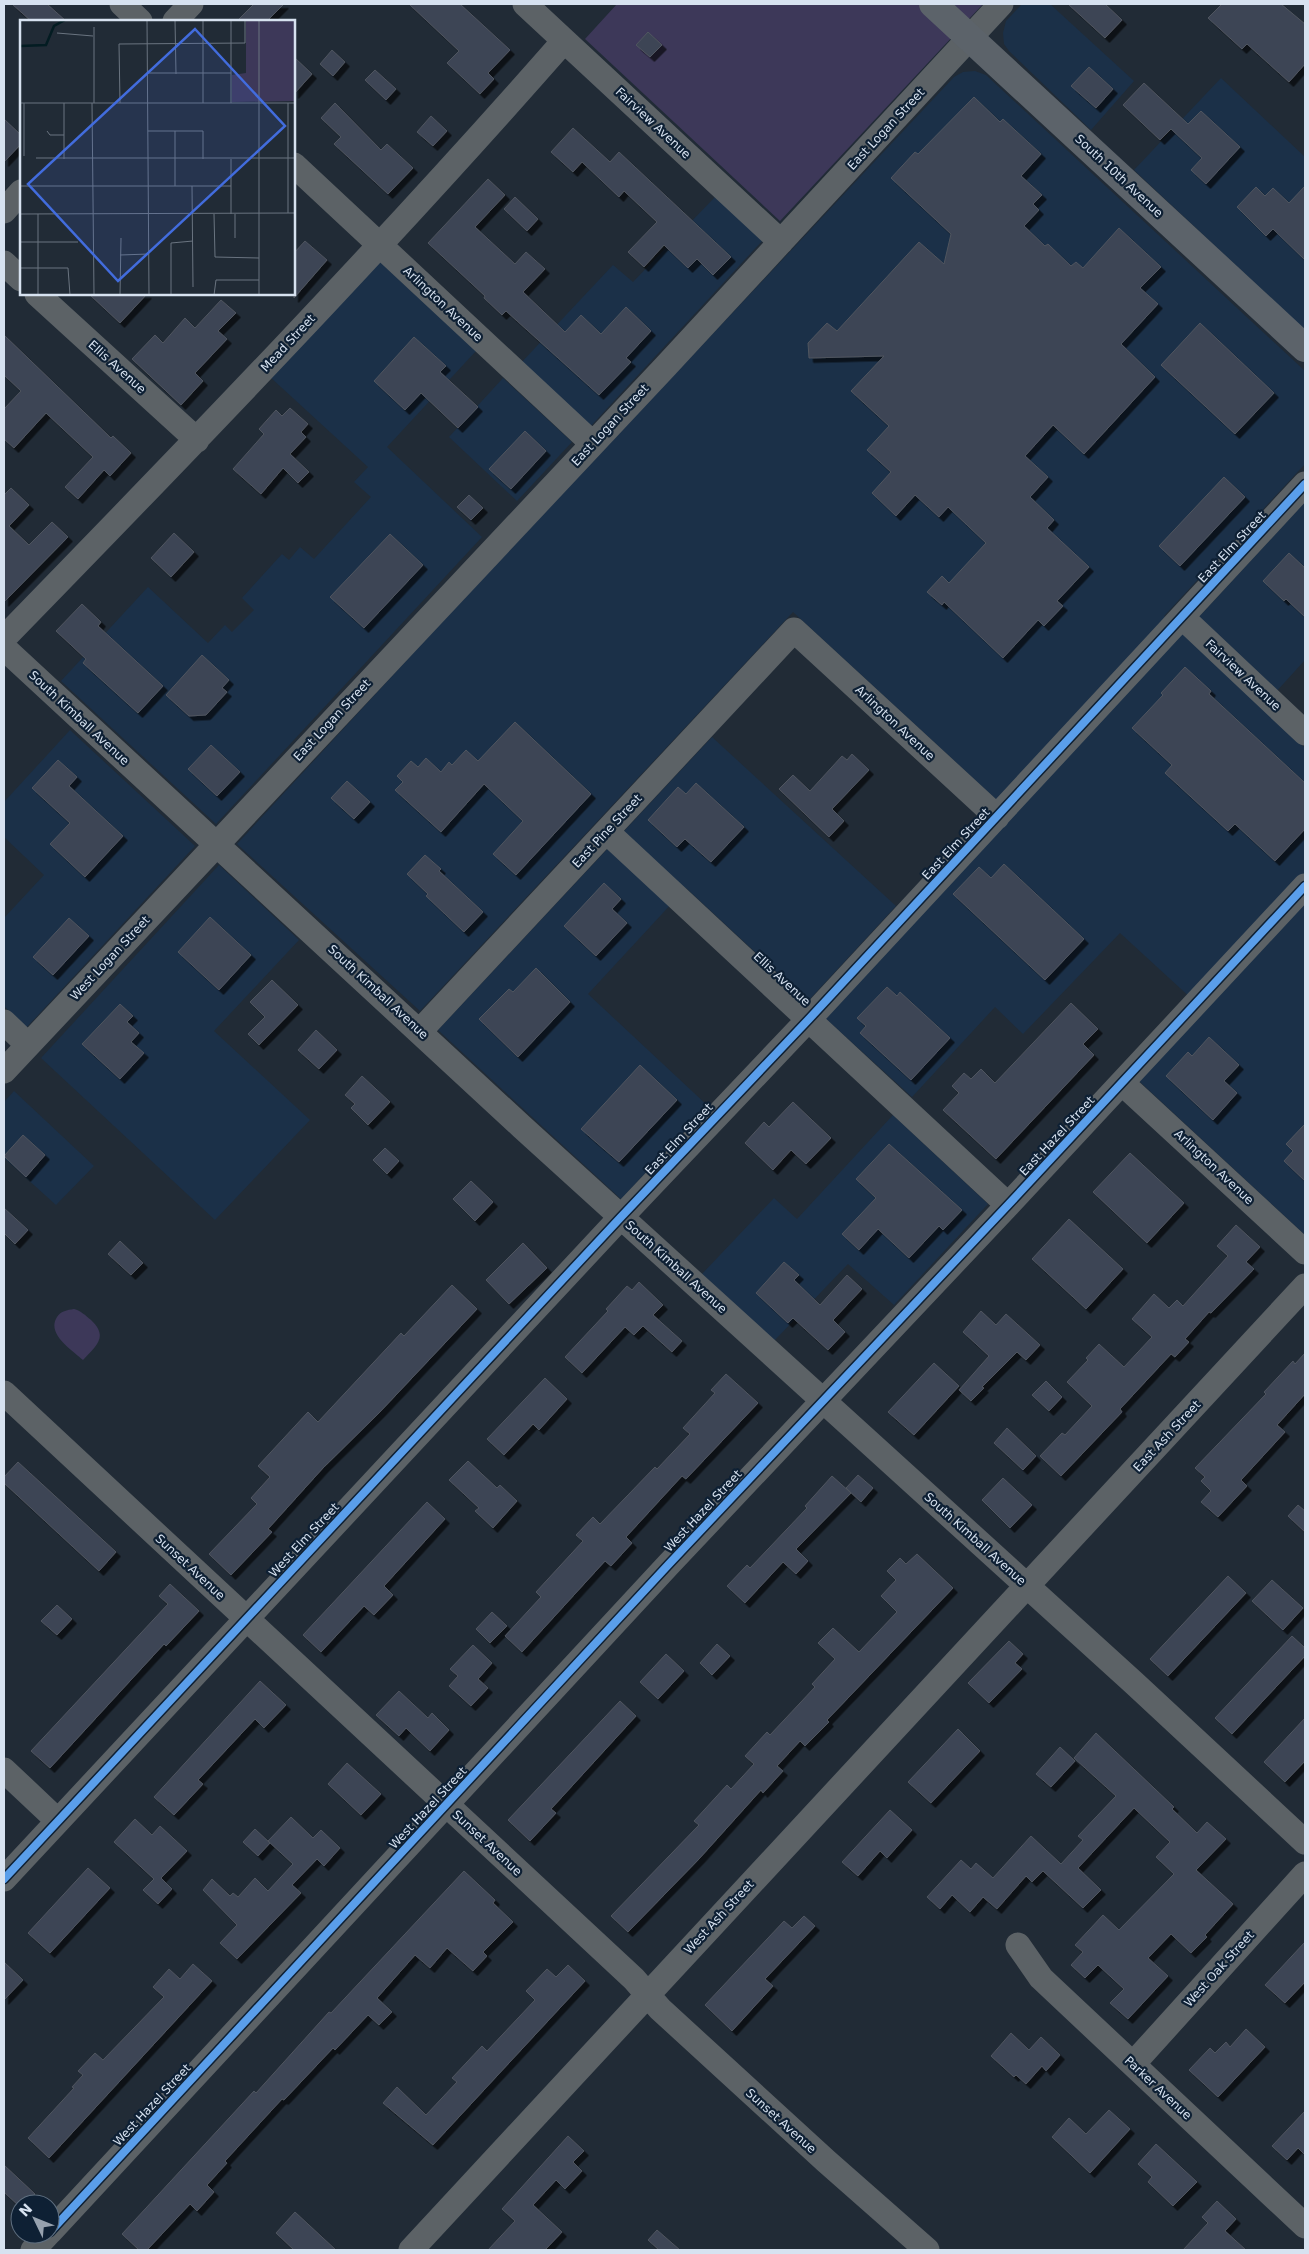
<svg xmlns="http://www.w3.org/2000/svg" width="1309" height="2254" viewBox="0 0 1309 2254" font-family="'DejaVu Sans',sans-serif">
<style>
.built{fill:#1b3048}
.green{fill:#3d3859}
.building{fill:#3e4555;stroke:#4f555f;filter:url(#shadow)}
.lines{fill:none;stroke-linecap:round;stroke-linejoin:round}
.minor{stroke:#5c6266;stroke-width:25}
.major{stroke:#5c636a;stroke-width:28}
.cycleway-casing{stroke:#0e2034;stroke-width:11}
.cycleway{stroke:#5a9eea;stroke-width:8}
.labels{text-anchor:middle;dominant-baseline:central;stroke-width:4.5;stroke-linejoin:round;paint-order:stroke}
.street-label{font-size:12px;fill:#d7e2f0;stroke:#0e2034}
.inset-river{fill:none;stroke:#031c22;stroke-width:2.5}
.inset-road{fill:none;stroke:#6a7480;stroke-width:1}
.view{fill:#426cdd;fill-opacity:0.15;stroke:#426cdd;stroke-width:2.5}
.inset-edge{fill:none;stroke:#d7e2f0;stroke-width:2.5}
</style>
<defs>
<filter id="shadow"><feDropShadow dx="4.5" dy="4.5" stdDeviation="0" flood-color="#0009"/></filter>
</defs>
<rect width="100%" height="100%" fill="#212b36"/>
<path class="built" d="M1022,4H1050L1134,81L1091,130L1009,51L1004,44L1003,33L1006,21Z
M975,71L986,75L1305,371V464L1164,616L1305,748V1235L1139,1081L1205,1011L1120,933L1023,1034L995,1007L912,1097L825,1018L1013,815L793,612L420,1011L237,844L430,635L954,77L963,72Z
M1221,78L1305,157V330L1134,170Z
M715,197L763,240L589,428L520,364L613,265L633,282Z
M377,259L476,351L387,447L482,537L216,824L61,681L148,587L208,643L225,625L232,632L254,610L242,598L282,554L289,560L300,547L314,559L371,497L354,482L368,467L269,376Z
M503,378L572,442L517,501L449,437Z
M1305,502V660L1275,693L1196,620Z
M70,730L195,846L26,1028L4,1006V918L44,875L4,837V802Z
M712,737L896,906L808,1001L686,888L588,994L708,1106L621,1199L438,1030Z
M219,865L299,940L214,1031L310,1120L215,1220L41,1058Z
M14,1091L94,1166L56,1205L4,1158V1102Z
M893,1115L988,1204L894,1305L848,1264L774,1341L702,1274L774,1198L797,1219Z"/>
<path class="green" d="M617,4H983L780,221L585,39Z
M74,1309C81,1311 85,1315 91,1320C109,1337 96,1346 83,1360C72,1350 46,1334 57,1317C61,1311 67,1310 74,1309Z"/>
<path class="building" d="M12,4H47L66,21H31Z
M254,4H284L267,21H237Z
M409,4H460L510,50L488,73L494,79L480,94L447,63L459,51Z
M1068,4H1105L1122,20L1105,38Z
M1222,4H1281L1305,24V64L1289,82L1247,44L1242,49L1208,18Z
M648,32L662,45L650,57L636,45Z
M332,50L345,62L333,76L320,64Z
M294,57L312,74L294,94Z
M1089,67L1113,89L1096,108L1071,86Z
M375,70L396,89L386,100L365,80Z
M1144,83L1188,124L1201,111L1240,147L1206,184L1191,170L1202,158L1171,129L1160,140L1123,105Z
M974,97L1000,122L1003,119L1041,154L1021,176L1042,195L1033,204L1039,210L1024,226L1045,246L1048,244L1071,266L1076,262L1083,268L1119,228L1161,267L1140,288L1158,304L1121,344L1155,377L1084,454L1053,425L1025,456L1048,477L1030,497L1054,520L1047,528L1089,567L1057,601L1063,606L1044,626L1038,620L1003,658L944,602L942,605L927,592L942,576L949,583L986,543L948,507L939,517L915,495L896,516L872,493L891,472L867,450L889,426L851,391L884,356L809,358L808,343L827,323L837,331L919,242L944,264L951,234L891,178L915,152L918,154Z
M335,103L381,150L387,144L413,168L388,194L334,144L341,137L321,118Z
M431,116L447,131L433,146L417,132Z
M4,119L21,135V144L4,162Z
M573,128L610,162L619,152L731,257L713,275L697,259L688,268L664,245L644,267L628,252L657,222L624,191L619,197L582,162L573,172L551,152Z
M488,179L505,195L475,227L515,264L526,252L545,269L523,292L565,332L581,315L601,334L626,307L651,331L626,358L631,362L599,395L506,311L502,315L484,298L485,296L428,243Z
M1305,186V260L1273,229L1266,236L1237,207L1256,187L1265,196L1273,188L1289,203Z
M515,197L538,219L527,231L504,209Z
M305,241L327,260L294,298V253Z
M89,294H147L120,323Z
M221,300L236,313L218,331L227,339L195,373L203,381L181,405L132,359L155,335L163,343L185,318L195,328Z
M1200,323L1274,393L1235,434L1161,365Z
M4,335L111,438L113,436L131,453L110,476L104,470L78,499L65,487L93,457L46,413L14,448L4,439V409L21,391L4,375Z
M414,337L446,366L440,372L478,407L458,428L421,393L405,410L374,381Z
M290,408L308,424L301,432L306,437L290,454L309,472L298,483L283,468L261,494L233,469L264,434L259,429L276,410L282,416Z
M525,431L546,451L511,489L489,469Z
M1224,477L1245,497L1180,566L1159,546Z
M11,488L29,505L9,526L29,545L52,522L68,537L4,602V495Z
M469,495L483,508L471,520L457,507Z
M174,533L194,552L171,577L151,558Z
M390,534L423,565L364,628L330,597Z
M1289,553L1305,568V617L1286,599L1284,601L1263,581Z
M82,604L101,622L98,626L163,686L138,713L83,663L86,659L56,631Z
M202,655L229,680L222,688L227,692L206,715L189,716L166,695Z
M1185,667L1211,691L1209,694L1305,783V829L1275,861L1235,824L1228,831L1165,773L1172,765L1132,728L1163,695L1161,693Z
M515,722L591,794L516,875L493,854L523,821L484,784L441,832L395,790L403,782L397,776L411,761L418,767L426,758L441,772L449,762L452,765L466,750L478,761Z
M211,745L240,772L217,796L188,769Z
M852,754L869,770L832,809L844,821L829,837L779,789L793,775L810,791L842,756L847,760Z
M58,760L77,777L69,786L123,836L85,877L50,844L70,823L32,788Z
M347,781L370,802L354,819L331,798Z
M696,783L744,827L711,862L685,839L677,847L648,820L678,787L686,794Z
M425,855L441,869L439,871L483,912L464,932L426,896L428,894L407,874Z
M1004,864L1084,939L1045,980L953,894L979,867L991,878Z
M604,883L621,899L612,909L627,923L596,956L564,926Z
M210,917L251,955L219,990L178,952Z
M69,918L89,936L53,975L33,957Z
M536,968L570,1002L518,1057L479,1019L509,989L513,992Z
M272,980L298,1005L259,1045L248,1034L265,1017L250,1002Z
M887,987L897,996L900,992L950,1038L911,1080L860,1033L866,1026L857,1018Z
M1071,1003L1098,1029L1083,1044L1094,1055L996,1159L943,1110L959,1093L952,1086L964,1073L971,1079L981,1069L995,1083Z
M120,1004L133,1016L127,1022L139,1033L131,1042L144,1053L120,1079L82,1044Z
M316,1030L337,1050L319,1069L298,1050Z
M1209,1037L1239,1065L1224,1081L1237,1093L1213,1120L1166,1076L1188,1052L1192,1056Z
M640,1065L677,1100L619,1162L581,1129Z
M362,1076L390,1102L368,1125L351,1108L355,1104L345,1095Z
M793,1102L831,1138L806,1164L791,1150L773,1170L745,1143L764,1122L769,1127Z
M1305,1124V1181L1284,1161L1293,1151L1286,1144Z
M23,1135L45,1155L26,1177L4,1156Z
M889,1144L962,1210L943,1230L939,1226L909,1258L878,1229L859,1250L842,1234L876,1198L856,1179Z
M385,1148L399,1161L387,1174L373,1160Z
M1130,1153L1184,1203L1147,1243L1093,1192Z
M471,1181L493,1202L475,1221L453,1199Z
M4,1208L28,1230L15,1244L4,1233Z
M1069,1219L1123,1269L1086,1309L1032,1259Z
M1236,1225L1260,1247L1246,1262L1254,1269L1211,1313L1209,1312L1185,1339L1189,1342L1175,1357L1171,1354L1120,1409L1122,1412L1061,1476L1040,1456L1062,1433L1065,1435L1092,1406L1067,1382L1088,1360L1086,1358L1099,1344L1124,1367L1152,1337L1132,1319L1154,1294L1169,1308L1177,1300L1183,1306L1228,1256L1217,1246Z
M120,1241L143,1263L131,1275L108,1254Z
M523,1243L547,1268L509,1304L486,1280Z
M784,1262L799,1275L794,1280L820,1305L847,1275L862,1289L833,1320L845,1332L828,1350L793,1318L788,1323L756,1293Z
M639,1282L663,1305L653,1315L682,1341L672,1352L643,1326L634,1335L625,1327L582,1373L565,1357L608,1311L606,1309L627,1286L632,1290Z
M452,1285L477,1309L379,1413L323,1468L268,1529L272,1532L231,1575L209,1554L257,1504L251,1498L270,1477L258,1466L308,1412L318,1422L401,1333L404,1336Z
M981,1311L996,1325L1006,1314L1040,1345L1026,1360L1017,1352L982,1387L984,1388L971,1401L959,1390L989,1356L963,1332Z
M1305,1353V1394L1277,1425L1285,1432L1241,1480L1247,1486L1218,1517L1201,1502L1211,1491L1201,1481L1205,1477L1195,1468L1266,1394L1264,1392L1293,1361L1295,1364Z
M934,1363L959,1386L914,1435L888,1412Z
M726,1374L758,1403L686,1479L682,1476L626,1537L632,1543L611,1566L605,1561L522,1652L505,1636L541,1597L536,1592L583,1541L576,1535L593,1517L600,1524L655,1467L657,1469L690,1434L683,1428L715,1393L711,1390Z
M545,1378L567,1399L539,1430L533,1424L504,1455L487,1439Z
M1046,1381L1062,1397L1049,1411L1032,1395Z
M1007,1428L1036,1456L1023,1470L994,1443Z
M468,1461L497,1488L500,1485L517,1501L493,1528L475,1511L479,1508L449,1480Z
M18,1462L116,1552L99,1571L4,1483V1477Z
M858,1475L873,1488L861,1502L846,1488Z
M832,1476L851,1493L796,1549L808,1561L796,1574L783,1562L745,1603L727,1586L747,1565L750,1568L807,1508L805,1506Z
M1003,1478L1032,1505L1010,1528L982,1500Z
M427,1502L445,1519L384,1586L393,1595L374,1615L364,1606L321,1652L303,1635Z
M1298,1505L1305,1511V1532L1288,1516Z
M917,1554L953,1588L827,1720L829,1722L805,1746L800,1741L777,1766L783,1771L763,1793L761,1790L699,1859L628,1932L611,1916L699,1825L694,1821L727,1785L731,1789L754,1764L745,1756L767,1732L770,1735L815,1687L812,1684L835,1659L818,1643L833,1628L859,1652L897,1612L881,1596L896,1580L887,1571L900,1558L906,1564Z
M1228,1576L1246,1593L1168,1676L1150,1659Z
M1272,1580L1303,1608L1283,1630L1252,1601Z
M170,1584L199,1611L166,1646L164,1644L50,1768L31,1751L168,1604L159,1596Z
M57,1605L72,1619L57,1635L41,1621Z
M492,1612L507,1626L490,1643L476,1629Z
M1292,1636L1305,1648V1656L1232,1734L1215,1718Z
M1009,1641L1023,1654L1015,1663L1022,1669L989,1703L968,1683Z
M717,1644L730,1656L712,1675L700,1663Z
M473,1645L492,1663L478,1679L488,1688L471,1706L449,1686L458,1676L450,1669Z
M666,1654L684,1671L658,1699L640,1682Z
M260,1681L286,1705L264,1728L255,1719L198,1780L203,1784L174,1815L154,1797Z
M399,1691L428,1718L432,1713L449,1730L430,1751L406,1728L399,1736L376,1715Z
M620,1701L636,1716L551,1809L556,1813L530,1841L508,1820Z
M1305,1718V1761L1285,1782L1264,1762Z
M958,1729L980,1751L931,1803L908,1782Z
M1096,1733L1174,1807L1172,1809L1197,1833L1207,1822L1226,1839L1196,1870L1233,1904L1205,1935L1207,1937L1191,1953L1171,1934L1148,1958L1168,1976L1128,2019L1110,2003L1124,1989L1098,1965L1085,1978L1071,1965L1083,1952L1075,1945L1103,1915L1119,1930L1174,1874L1156,1857L1170,1842L1134,1808L1078,1868L1101,1890L1083,1908L1043,1871L1032,1882L1026,1876L997,1909L983,1897L970,1912L952,1895L940,1909L927,1897L961,1860L971,1869L976,1863L993,1878L1031,1836L1061,1864L1083,1840L1078,1836L1116,1796L1074,1758Z
M1060,1747L1075,1761L1051,1787L1036,1774Z
M347,1763L381,1794L361,1815L328,1784Z
M890,1810L912,1830L887,1858L880,1851L858,1876L842,1862Z
M291,1817L313,1838L321,1830L340,1848L324,1866L317,1859L292,1885L301,1893L237,1959L220,1943L237,1925L203,1890L212,1879L230,1896L233,1893L238,1897L255,1878L268,1891L293,1864L268,1841Z
M135,1819L152,1835L160,1826L187,1851L161,1878L172,1889L158,1904L143,1890L154,1879L114,1842Z
M255,1829L270,1843L258,1856L243,1842Z
M88,1868L110,1888L50,1953L28,1933Z
M464,1871L495,1900L493,1903L513,1922L483,1952L487,1956L473,1971L447,1948L430,1968L415,1955L377,1998L392,2012L379,2025L368,2015L335,2050L333,2048L284,2100L282,2099L225,2161L227,2163L207,2185L214,2192L197,2211L190,2204L147,2250H139L122,2234L254,2091L256,2093L329,2012L331,2013Z
M804,1916L815,1926L765,1979L773,1986L732,2031L705,2005L784,1921L792,1928Z
M1305,1942V1982L1285,2003L1265,1985Z
M4,1962L23,1980L4,2000Z
M193,1964L212,1981L49,2158L28,2138L74,2088L72,2087L83,2075L78,2071L95,2053L103,2060L164,1997L153,1987L169,1969L180,1979Z
M568,1965L585,1981L433,2145L383,2103L397,2087L426,2115L457,2082L452,2078L482,2046L487,2051L535,2000L526,1991L547,1969L556,1977Z
M1246,2029L1265,2047L1218,2097L1189,2070L1210,2048L1215,2053L1226,2042L1230,2047Z
M1011,2033L1029,2050L1041,2037L1060,2055L1046,2071L1042,2066L1026,2084L1016,2075L1014,2077L991,2056Z
M1109,2110L1130,2129L1090,2173L1052,2137L1069,2118L1086,2134Z
M1305,2111V2155L1298,2148L1287,2160L1272,2146Z
M568,2136L584,2151L573,2162L582,2171L565,2189L556,2180L533,2205L562,2232L545,2250H488L515,2221L502,2209Z
M1156,2144L1197,2182L1173,2206L1148,2182L1152,2177L1138,2164Z
M4,2165L35,2194L26,2204H20V2207L4,2192Z
M1217,2201L1236,2219L1225,2231L1246,2250H1183L1208,2223L1202,2217Z
M295,2212L336,2250H294L276,2233Z
M657,2230L680,2250H659L648,2240Z"/>
<g class="lines">
<path class="minor" d="M122,4L140,21
M525,4L781,242
M175,21L191,4
M294,165L592,443
M4,211L21,192
M4,263L21,279
M37,294L197,440
M1182,617L1305,733
M4,638C194,443 384,246 564,41
M4,648L522,1127L1134,1683L1305,1842
M607,832L1008,1205
M4,1022L28,1045
M420,1031L794,630L997,817
M4,1071L666,366L1001,4
M1122,1083L1305,1252
M4,1393L634,1979L660,2009L826,2161L927,2250
M4,1770L58,1821
M4,1879L621,1217L809,1019L1305,484
M1018,1945L1041,1978L1305,2226
M1133,2064L1305,1874
M50,2232L669,1564L1008,1205L1305,886
M33,2250L48,2234
M411,2250L1305,1286"/>
<path class="major" d="M933,4L1305,348"/>
<defs>
<path id="cycleway" d="M4,1879L621,1217L809,1019L1305,484
M50,2232L669,1564L1008,1205L1305,886"/>
</defs>
<use href="#cycleway" class="cycleway-casing"/>
<use href="#cycleway" class="cycleway"/>
</g>
<g class="labels">
<g class="street-label">
<text transform="translate(653 123) rotate(43)">Fairview Avenue</text>
<text transform="translate(886 129) rotate(-47)">East Logan Street</text>
<text transform="translate(1119 176) rotate(43)">South 10th Avenue</text>
<text transform="translate(443 304) rotate(43)">Arlington Avenue</text>
<text transform="translate(288 343) rotate(-47)">Mead Street</text>
<text transform="translate(117 367) rotate(42)">Ellis Avenue</text>
<text transform="translate(610 425) rotate(-47)">East Logan Street</text>
<text transform="translate(1232 547) rotate(-47)">East Elm Street</text>
<text transform="translate(1243 675) rotate(43)">Fairview Avenue</text>
<text transform="translate(79 718) rotate(43)">South Kimball Avenue</text>
<text transform="translate(332 720) rotate(-47)">East Logan Street</text>
<text transform="translate(895 723) rotate(43)">Arlington Avenue</text>
<text transform="translate(607 831) rotate(-47)">East Pine Street</text>
<text transform="translate(956 844) rotate(-47)">East Elm Street</text>
<text transform="translate(110 958) rotate(-47)">West Logan Street</text>
<text transform="translate(782 979) rotate(43)">Ellis Avenue</text>
<text transform="translate(378 992) rotate(43)">South Kimball Avenue</text>
<text transform="translate(1057 1136) rotate(-47)">East Hazel Street</text>
<text transform="translate(679 1139) rotate(-47)">East Elm Street</text>
<text transform="translate(1214 1167) rotate(43)">Arlington Avenue</text>
<text transform="translate(676 1267) rotate(42)">South Kimball Avenue</text>
<text transform="translate(1167 1436) rotate(-47)">East Ash Street</text>
<text transform="translate(703 1511) rotate(-47)">West Hazel Street</text>
<text transform="translate(975 1539) rotate(42)">South Kimball Avenue</text>
<text transform="translate(304 1540) rotate(-47)">West Elm Street</text>
<text transform="translate(190 1567) rotate(43)">Sunset Avenue</text>
<text transform="translate(428 1808) rotate(-47)">West Hazel Street</text>
<text transform="translate(487 1843) rotate(43)">Sunset Avenue</text>
<text transform="translate(719 1917) rotate(-47)">West Ash Street</text>
<text transform="translate(1219 1969) rotate(-48)">West Oak Street</text>
<text transform="translate(1158 2088) rotate(43)">Parker Avenue</text>
<text transform="translate(152 2105) rotate(-47)">West Hazel Street</text>
<text transform="translate(781 2121) rotate(42)">Sunset Avenue</text>
</g>
</g>
<g transform="translate(20 20)">
<rect width="275" height="275" fill="#212b36"/>
<path d="M226,0H275V81L212,82V55L226,53Z" fill="#3d3859"/>
<path class="inset-river" d="M0,26L26,25L34,6L45,0"/>
<path class="inset-road" d="M127,0L129,275M155,0L156,54M239,0V275M74,7V83M37,13L73,16M127,53H211M0,83H275M72,83L74,275M100,83L99,24L225,23V0M183,83V0M211,83V0M268,83V193M27,111L30,115H44M128,111H183V139M155,111V166M4,136V83M16,138H275M44,139V83M211,139V194M0,166H211M172,166L173,267M0,194L275,193M18,194V275M194,194L195,237L239,238M215,194V218M0,222H58M100,235L129,234M0,248H48L50,275M100,275L101,218M151,275V223L173,221M194,275L196,260H239"/>
<path class="view" d="M175,9L265,106L98,261L8,164Z"/>
<rect width="275" height="275" class="inset-edge"/>
</g>
<rect width="1309" height="2254" fill="none" stroke="#d7e2f0" stroke-width="10"/>
<g transform="translate(35 2219) rotate(313)"><circle r="24" fill="#0e2034" stroke="#5e6e7f"/>
<path d="M0-4L9 19L0 12L-9 19Z" fill="#97a2af"/>
<text y="-8" font-size="14" font-weight="bold" text-anchor="middle" fill="#d7e2f0">N</text>
</g>
</svg>
